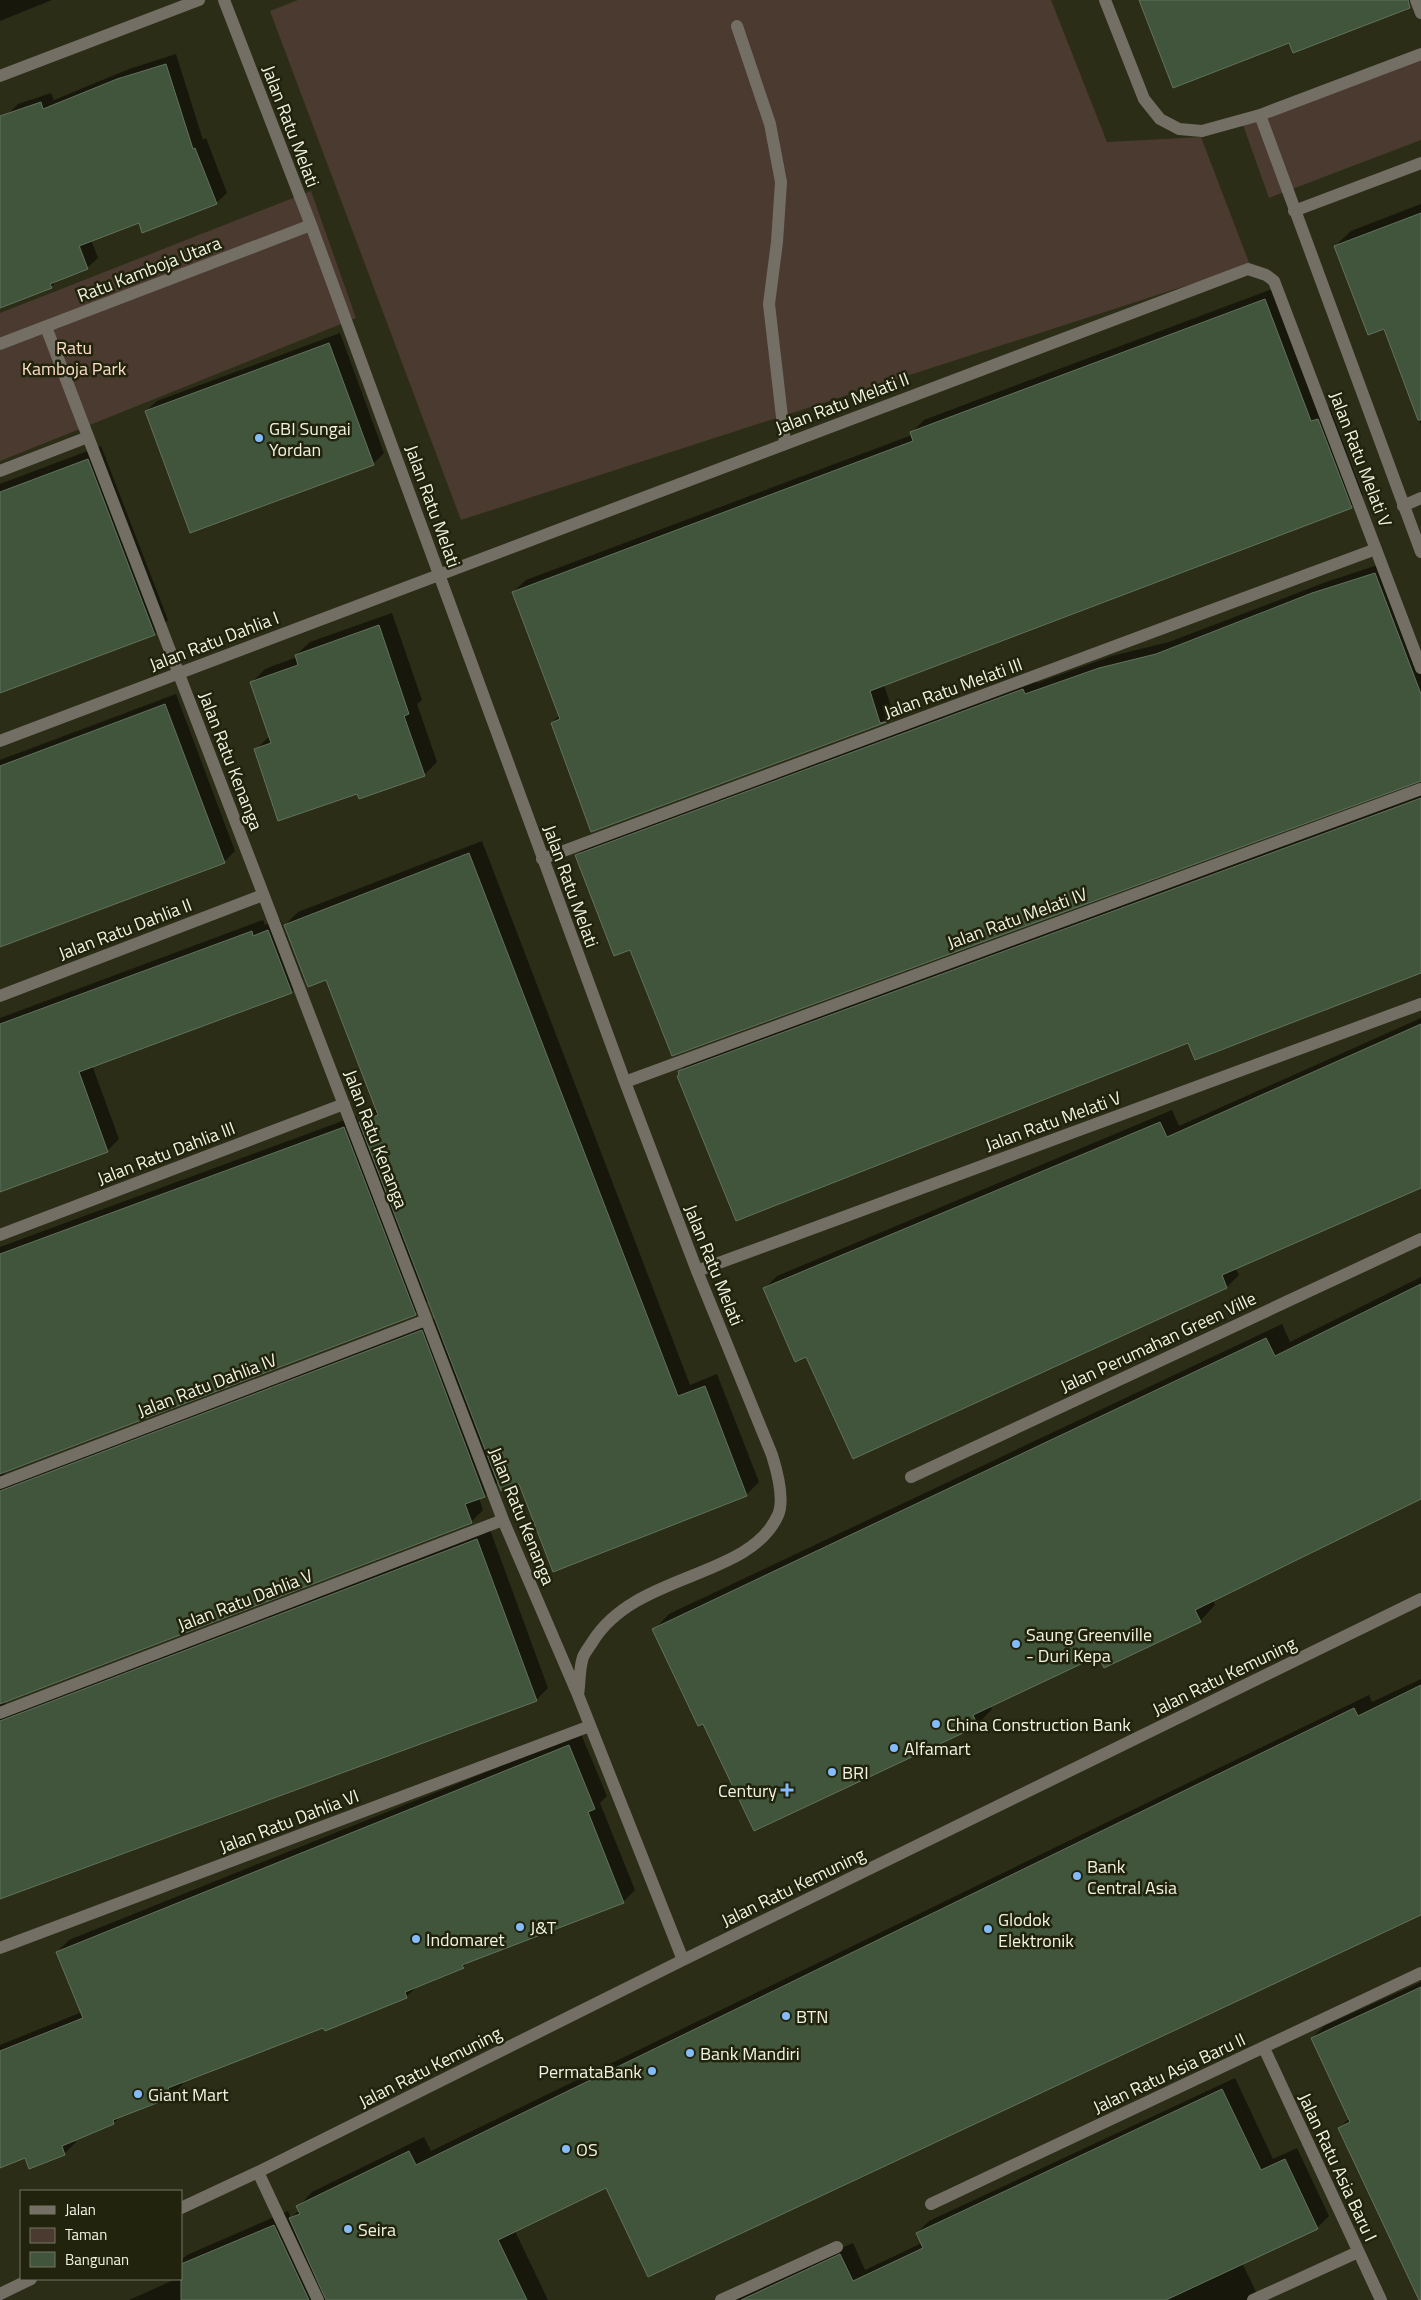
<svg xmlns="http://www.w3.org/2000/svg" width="1421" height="2300" viewBox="0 0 1421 2300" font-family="'Titillium Web',sans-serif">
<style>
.green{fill:#4b3a2f}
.shadow{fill:#0007;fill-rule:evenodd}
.building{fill:#40553c;stroke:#61725d}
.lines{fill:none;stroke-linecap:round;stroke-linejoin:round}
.minor{stroke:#746f65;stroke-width:12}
.poi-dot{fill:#84bcfb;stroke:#21230c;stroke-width:2}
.labels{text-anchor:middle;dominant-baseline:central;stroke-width:5;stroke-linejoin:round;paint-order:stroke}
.street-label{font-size:18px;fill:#f1f3e4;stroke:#21230c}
.park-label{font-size:18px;fill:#feddc7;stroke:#21230c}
.poi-label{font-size:18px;fill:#f1f3e4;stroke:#21230c;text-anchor:start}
</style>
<rect width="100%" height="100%" fill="#2b2d16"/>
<path class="green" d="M298,0H1051L1107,142L1201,137L1250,265L461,520L270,11Z
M1421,56V140L1269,198L1242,122Z
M311,191L356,318L0,461V313Z"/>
<path class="shadow" d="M0,0H52L0,21Z
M176,54L203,140L206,138L227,193L216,203L139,221L91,240L98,258L87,268L59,279L51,287L0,304V118L8,114L18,104L51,93L54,100L129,69ZM78,239L87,265H85L75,240Z
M1421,204V425L1385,328L1335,246L1351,231Z
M1277,287L1323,410L1330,407L1363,495L1351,507L884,685L893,712L901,709L891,719L592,830L552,723L560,715L513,592L526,580L912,435L911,433L924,420Z
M340,333L384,453L373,464L146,411L157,401Z
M101,446L168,620L155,634L0,692V484Z
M1387,562L1421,651V780L631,948L576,856L588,844L1035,678L1037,683L1112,656L1169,642L1326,582Z
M392,613L422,700L417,704L437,762L424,775L357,792L255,750L270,736L252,682L265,669L297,657L296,655L310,642Z
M176,694L235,851L224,862L0,945V760Z
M1421,791V974L1420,972L1189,1041L680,1074L679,1072L691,1060Z
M482,841L690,1385L717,1374L759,1482L746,1495L498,1482L485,1496L479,1498L483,1510L471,1522L4,1701L7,1708L489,1527L548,1688L536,1700L0,1898V1247L356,1116L359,1124L376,1108L327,979L285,925L298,912ZM429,1300L436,1318L16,1479L7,1478L4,1473L415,1314Z
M280,919L303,980L292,992L92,1065L119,1139L107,1151L0,1191V1018L263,920L265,925Z
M1421,1018V1187L1235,1268L1239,1275L1227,1287L854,1458L807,1356L765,1288L777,1276L1172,1110L1179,1126Z
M1421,1277V1497L1317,1548L1312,1553L1213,1600L1215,1605L1200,1621L1099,1655L990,1706L992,1709L977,1725L703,1722L654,1630L669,1614L1282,1324L1290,1342Z
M1421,1679V1913L607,2186L515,2231L548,2300H129L176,2279H181V2260L187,2255L288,2211L291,2218L299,2210L298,2207L312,2192L424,2137L431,2151L1369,1695L1372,1702Z
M581,1734L607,1796L600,1803L635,1890L623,1902L469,1961L463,1967L418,1986L406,1997L324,2026L182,2081L183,2084L171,2096L122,2115L114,2123L75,2139L76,2142L64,2154L25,2156L0,2167V2045L82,2012L57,1952L69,1940Z
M1421,1982V2300H1420L1339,2128L1350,2118L1312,2038L1324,2026Z
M1235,2078L1273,2159L1297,2148L1329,2216L1317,2228L1242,2263L1260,2300H726L853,2243L865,2270L922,2243L917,2233L929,2221Z"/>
<path class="building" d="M1139,0H1408L1410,8L1293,53L1289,43L1173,88Z
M166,64L193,149L195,148L217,204L142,233L139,223L79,246L88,269L50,284L52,288L0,308V116L41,102L43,109L117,79Z
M1421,213V420H1418L1384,329L1368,335L1334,246Z
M1265,299L1311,421L1318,419L1352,508L870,691L880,723L892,720L591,832L551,723L560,719L512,592L913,441L910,432Z
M329,343L374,465L190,533L145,411Z
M88,459L155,635L0,693V492Z
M1375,573L1421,694V781L672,1056L630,950L614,956L575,855L1023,689L1025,694L1099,668L1156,654L1312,593Z
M379,625L409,714L404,716L425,776L359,799L357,794L278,821L254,749L271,743L250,682L298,665L295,655Z
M165,704L225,863L0,947V766Z
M1421,798V973L1195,1060L1188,1043L736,1221L677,1076L679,1075L678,1071Z
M469,853L678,1396L705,1386L747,1496L553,1572L519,1484L501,1491L359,1122L378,1115L326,980L308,987L284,925Z
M268,930L292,993L79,1072L108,1152L0,1192V1024L252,931L253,936Z
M1421,1024V1188L1222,1275L1227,1288L853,1459L806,1357L795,1362L763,1288L1160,1122L1167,1137Z
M344,1127L416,1315L0,1474V1254Z
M1421,1284V1499L1195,1610L1201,1622L1104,1668L1098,1656L973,1715L978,1726L754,1831L703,1724L698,1726L652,1629L1266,1338L1275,1356Z
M422,1330L485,1497L465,1504L472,1523L0,1704V1491Z
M477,1539L537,1701L0,1899V1721Z
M1421,1685V1915L648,2277L606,2188L498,2240L527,2300H326L289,2218L300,2214L296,2206L409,2151L416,2165L1354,1708L1358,1716Z
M569,1745L595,1809L588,1812L624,1903L462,1965L464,1968L405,1992L407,1998L325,2031L323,2028L168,2088L172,2097L113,2120L114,2124L62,2146L65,2155L29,2169L25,2158L0,2168V2051L83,2018L56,1952Z
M1421,1987V2300H1419L1338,2128L1350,2122L1311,2038Z
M1222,2089L1261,2170L1285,2159L1318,2229L1166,2300H741L840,2254L853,2281L923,2248L916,2233Z
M274,2225L309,2300H181V2264Z"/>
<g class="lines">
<path class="minor" d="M224,0L311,225L625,1082L697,1271L772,1455C777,1471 785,1499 778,1515C750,1579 636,1572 593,1641C590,1646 585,1652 583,1657C579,1669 580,1683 578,1695
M1105,0L1144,99L1160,119L1179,129L1202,131L1260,115L1421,54
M1416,0L1421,13
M737,26L770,124L781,182L777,242L769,304L785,443
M0,76L199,0
M1260,115L1421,552
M1294,211L1421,163
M46,327L503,1520L578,1695L683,1960
M0,344L311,225
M0,471L88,437
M1403,506L1421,498
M0,741L1248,269L1266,275L1274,281L1421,668
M542,859L1376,549
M0,996L263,895
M625,1082L1421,789
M0,1235L344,1104
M697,1271L1421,1004
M911,1477L1421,1239
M0,1483L426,1320
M0,1713L503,1520
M0,1948L590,1726
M1264,2048L1381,2300
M258,2172L318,2300
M931,2204L1421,1973
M181,2208L258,2172L683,1960L1421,1599
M0,2294L31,2279
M721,2300L837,2247
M1253,2300L1358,2252"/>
</g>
<g class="poi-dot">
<circle cx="259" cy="438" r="5"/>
<circle cx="1016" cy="1644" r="5"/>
<circle cx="936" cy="1724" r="5"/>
<circle cx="894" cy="1748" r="5"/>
<circle cx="832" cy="1772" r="5"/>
<path d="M784.5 1782.5h5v5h5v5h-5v5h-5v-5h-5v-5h5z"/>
<circle cx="1077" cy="1876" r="5"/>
<circle cx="520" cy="1927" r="5"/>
<circle cx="988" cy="1929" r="5"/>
<circle cx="416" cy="1939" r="5"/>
<circle cx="786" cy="2016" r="5"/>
<circle cx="690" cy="2053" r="5"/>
<circle cx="652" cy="2071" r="5"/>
<circle cx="138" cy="2094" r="5"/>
<circle cx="566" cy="2149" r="5"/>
<circle cx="348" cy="2229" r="5"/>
</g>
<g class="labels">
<g class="street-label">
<text transform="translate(291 126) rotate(69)">Jalan Ratu Melati</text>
<text transform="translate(149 269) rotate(-21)">Ratu Kamboja Utara</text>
<text transform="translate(842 403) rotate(-21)">Jalan Ratu Melati II</text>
<text transform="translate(1361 459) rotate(69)">Jalan Ratu Melati V</text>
<text transform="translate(433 506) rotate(70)">Jalan Ratu Melati</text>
<text transform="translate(214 641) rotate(-21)">Jalan Ratu Dahlia I</text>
<text transform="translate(953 688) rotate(-20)">Jalan Ratu Melati III</text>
<text transform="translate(231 761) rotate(69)">Jalan Ratu Kenanga</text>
<text transform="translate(571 886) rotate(70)">Jalan Ratu Melati</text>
<text transform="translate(1017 918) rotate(-20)">Jalan Ratu Melati IV</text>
<text transform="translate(125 929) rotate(-21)">Jalan Ratu Dahlia II</text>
<text transform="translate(1053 1121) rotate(-20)">Jalan Ratu Melati V</text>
<text transform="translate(376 1139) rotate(69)">Jalan Ratu Kenanga</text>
<text transform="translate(166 1153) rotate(-21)">Jalan Ratu Dahlia III</text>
<text transform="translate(714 1265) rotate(68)">Jalan Ratu Melati</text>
<text transform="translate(1158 1342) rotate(-25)">Jalan Perumahan Green Ville</text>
<text transform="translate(207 1385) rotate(-21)">Jalan Ratu Dahlia IV</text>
<text transform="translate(522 1516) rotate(68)">Jalan Ratu Kenanga</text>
<text transform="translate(245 1600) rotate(-21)">Jalan Ratu Dahlia V</text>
<text transform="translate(1224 1676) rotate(-26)">Jalan Ratu Kemuning</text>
<text transform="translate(289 1821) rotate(-21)">Jalan Ratu Dahlia VI</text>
<text transform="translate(793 1887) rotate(-26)">Jalan Ratu Kemuning</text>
<text transform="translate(430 2067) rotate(-27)">Jalan Ratu Kemuning</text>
<text transform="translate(1169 2073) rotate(-25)">Jalan Ratu Asia Baru II</text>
<text transform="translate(1338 2167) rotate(65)">Jalan Ratu Asia Baru I</text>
</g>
<g class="park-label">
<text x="74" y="347">Ratu<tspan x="74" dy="21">Kamboja Park</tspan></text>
</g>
<g class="poi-label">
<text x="269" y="428">GBI Sungai<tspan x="269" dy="21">Yordan</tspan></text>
<text x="1026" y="1634">Saung Greenville<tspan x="1026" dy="21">- Duri Kepa</tspan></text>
<text x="946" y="1724">China Construction Bank</text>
<text x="904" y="1748">Alfamart</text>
<text x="842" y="1772">BRI</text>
<text x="777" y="1790" text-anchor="end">Century</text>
<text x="1087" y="1866">Bank<tspan x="1087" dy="21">Central Asia</tspan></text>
<text x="998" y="1919">Glodok<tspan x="998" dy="21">Elektronik</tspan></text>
<text x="530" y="1927">J&amp;T</text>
<text x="426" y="1939">Indomaret</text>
<text x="796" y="2016">BTN</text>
<text x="700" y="2053">Bank Mandiri</text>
<text x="642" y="2071" text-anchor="end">PermataBank</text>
<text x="148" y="2094">Giant Mart</text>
<text x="576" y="2149">OS</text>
<text x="358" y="2229">Seira</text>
</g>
</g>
<rect x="20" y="2190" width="162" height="90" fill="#21230c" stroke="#747662"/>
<rect x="30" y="2206" width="25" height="8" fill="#746f65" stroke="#747662"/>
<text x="65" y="2215" font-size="15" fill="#f1f3e4">Jalan</text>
<rect x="30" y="2228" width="25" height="15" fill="#4b3a2f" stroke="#747662"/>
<text x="65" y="2240" font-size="15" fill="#f1f3e4">Taman</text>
<rect x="30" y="2252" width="25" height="15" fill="#40553c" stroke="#747662"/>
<text x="65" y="2265" font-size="15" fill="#f1f3e4">Bangunan</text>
</svg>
